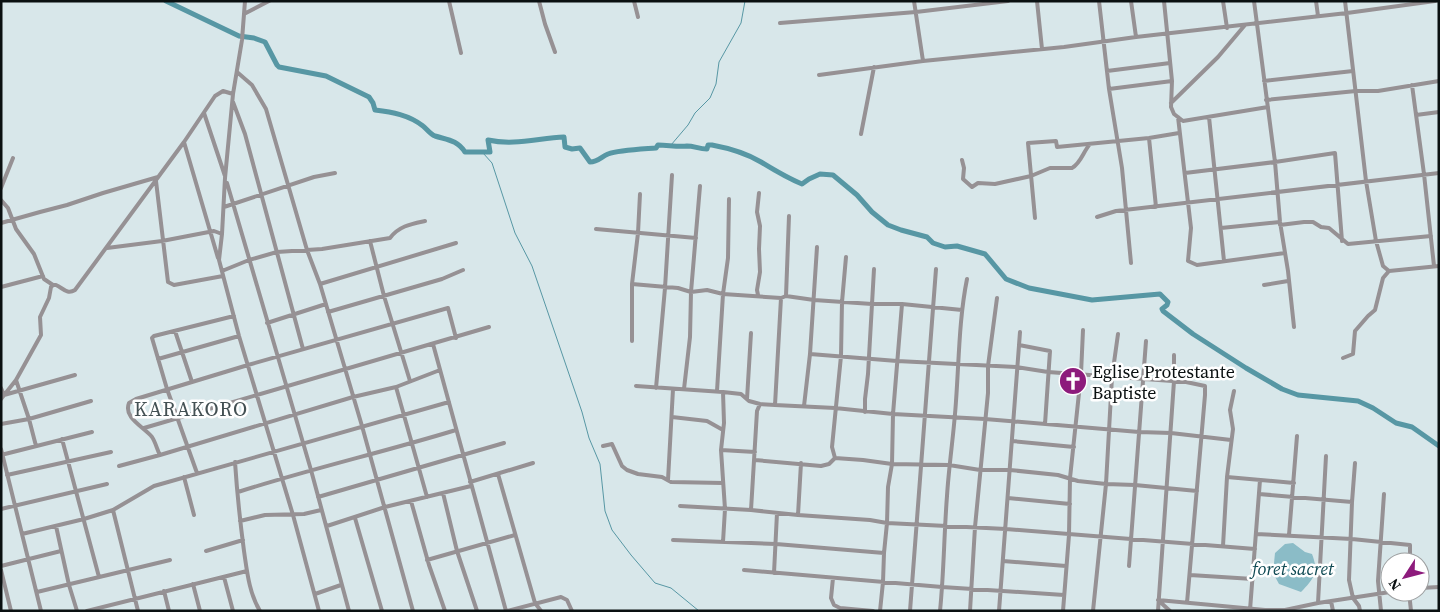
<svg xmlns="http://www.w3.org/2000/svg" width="1440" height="612" viewBox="0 0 1440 612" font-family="'Source Serif 4',serif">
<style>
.green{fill:#8bbcc7}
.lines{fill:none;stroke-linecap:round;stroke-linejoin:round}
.stream{stroke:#5797a4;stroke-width:1}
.river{stroke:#5797a4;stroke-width:5}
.minor{stroke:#969194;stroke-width:4}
.labels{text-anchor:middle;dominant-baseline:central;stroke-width:5;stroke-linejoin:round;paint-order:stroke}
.poi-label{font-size:18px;fill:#0a1011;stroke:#fff;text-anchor:start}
.park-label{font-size:18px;font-style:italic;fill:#0d4852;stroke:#fff}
.quarter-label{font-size:20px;letter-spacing:1px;fill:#435053;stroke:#fff}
</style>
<rect width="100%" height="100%" fill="#d8e7ea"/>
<path class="green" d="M1293,543L1305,552L1312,554C1319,572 1314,579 1301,592L1279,584L1273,573L1275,553L1285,544Z"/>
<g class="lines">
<path class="stream" d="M671,145L688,125L695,113L710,98L716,84L719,62L741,23L745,1
M483,153L492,163L515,233L532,266L582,412L589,438L600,464L605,511L612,530L631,555L655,583L671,588L699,611"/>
<path class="river" d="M166,1L239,36L254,38L265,42L277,65L279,67L326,76L369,97L373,103L375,110C392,112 409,115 423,126C427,129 430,134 435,136C448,140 457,140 465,152H490L488,140C514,146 539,138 564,137L565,147L572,149L580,148L590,162C598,162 601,157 608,154C619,150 644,149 656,148L658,145C668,145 677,147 687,146C694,146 699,149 707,149L708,145H712C728,148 746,153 761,162C774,170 787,178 802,184L809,179L820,174L833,175L857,195L872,212L888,225L901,230L927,237L933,243L945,247L957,246L985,254L1006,279L1029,288L1092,300L1160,294L1168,302L1167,305L1162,309L1163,311L1193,334L1246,368L1282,389L1298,395L1358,401L1373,408L1396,423L1412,427L1439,446"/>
<path class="minor" d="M245,1L242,40L233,94L225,178L222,234L219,260L239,336L293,515L319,611
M449,1L461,53
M539,1L545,24L555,52
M634,1L638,17
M914,1L923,61
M1037,1L1042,49
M1099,1L1109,89L1122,168L1131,263
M1131,1L1136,37
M1164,1L1172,81L1171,107L1174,114L1183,121L1268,107
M1223,1L1227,28
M1254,1L1275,162L1280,222L1288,271L1294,327
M1316,1L1318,16
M1345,1L1366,181L1376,241L1383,266L1389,271
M244,14L269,1
M780,23L916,12L1008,1
M1107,71L1170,63
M237,72L252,85L266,109L307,250L320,284L362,426L413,611
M819,75L923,61L1064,47L1136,37L1347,13L1435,1
M1264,81L1353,71
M1412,85L1424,174L1434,266
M1109,89L1172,81
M1266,100L1356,91H1378L1439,81
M233,102L245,134L303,349
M1171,103L1218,57L1245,25
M204,113L225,176
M1416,115L1439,112
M1178,117L1191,228L1188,261L1197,265L1285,253
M1209,117L1224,261
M861,134L874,67
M1149,138L1156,207
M184,142L218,258
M962,160L964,168L963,179L972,187L978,183L995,184L1031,176L1050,168H1072C1081,163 1083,152 1090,144
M1185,173L1275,162L1335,153L1342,241
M156,181L168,282L174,285L223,276
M227,183L311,470L349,611
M1,188L13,158
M1,200L8,208L16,229L34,254L44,279L53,285H56C63,288 67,295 75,290L184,142L215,96L223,91L233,94
M224,207L314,177L335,173
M1097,217L1116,211L1439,173
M1035,218L1028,143L1056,141L1057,147L1149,138L1179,133
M1,223L40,212L67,205L103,193L158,177
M1280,225L1304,222H1313L1321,227L1329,228L1348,244L1431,236
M1221,228L1280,222
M596,229L696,238
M370,241L384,296L410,381
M107,248L162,241L214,231L222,234
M222,271L249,260L277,252L322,249L390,238C399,226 411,224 425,221
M320,284L456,243
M632,284L678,288L691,292L707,290L723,294L781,298L786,296L814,300L872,304H902L962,310
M1264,285L1288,281
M1,287L43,276
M758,295L757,290L760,272L759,249L760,226L757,212L759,193
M786,296L789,216
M328,312L442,279L463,270
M267,323L326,304
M175,331L192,382
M632,341V284L638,233L640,194
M433,344L506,611
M1019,345L1050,351L1045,424
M810,354L897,361L1016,367L1048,372L1186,382L1205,386V395L1187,603
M1343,358L1353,354L1355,331L1368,316L1375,310L1383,278L1389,271L1439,266
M158,359L239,336
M16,380L29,419L36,446
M636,386L723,392L741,394L749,401L760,404L775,405L835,408L893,414L985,419L1139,432L1171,433L1231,440
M396,387L427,497
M1,388L4,395L75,375
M656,388L665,288L672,175
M684,389L690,337L691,292L700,186
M717,391L723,294L728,258L729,199
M1,399L16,380L41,335L40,317L49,298L51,287L53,285
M747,399L751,333
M775,405L781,298
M804,406L810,354L817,247
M865,412V399L868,374L874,269
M672,417L707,421L723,430
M1,424L29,419L91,401
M144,428L489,327
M62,439L99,577
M1012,441L1074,447
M603,446L612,444L622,466L627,470L638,474L662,477L671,482L723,483
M1,449L41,611
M721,450L755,452
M1,455L92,432
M160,455C157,450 156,443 152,437C144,427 123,418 129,403L136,399L248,365L448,308L456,338
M835,458L832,447L841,356L842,302L846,257
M755,460L821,466L829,464L835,458L863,460L892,464L949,465L980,470H1010L1058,475L1078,481L1106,484L1135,485L1197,491
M235,462C237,492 240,521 244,551C247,571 249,593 260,611
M1355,463L1352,502L1349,580L1353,598L1359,606L1360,611
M119,466L160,455L353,397L396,387L440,370
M197,473L167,389L152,338L154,336L234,316
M498,474L535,603L541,611
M7,475L111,452
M184,477L194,515
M1227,477L1294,483
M668,480L673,389
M470,482L533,463
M238,492C310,469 384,452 456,430
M443,493L457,551L477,611
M1259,494L1352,502
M318,497L504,443
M1008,498L1070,504
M411,501L429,565L445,611
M680,506L751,510L798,515L870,520L887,523L1006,529L1255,549
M1,509L107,484
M113,510L138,611
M751,510L757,411L760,404
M798,515L801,463
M355,518L382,611
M240,521L265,515L304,514L321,510
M56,526L69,585L77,611
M327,526L385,507L471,486
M22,534L84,519L113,510L154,486L449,402
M1256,534L1352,539L1410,545V562
M1289,535L1297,436
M673,540L776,544L884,553
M723,542L725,509L721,450L724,423L723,392
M1223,546L1227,477L1233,429L1230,410L1234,391
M206,551L243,540
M427,560L515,535
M1003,561L1066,566
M1,566L61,551
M1129,566L1146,341
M1,570L11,611
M744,570L942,587L1064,595
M774,573L777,513
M1190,575L1253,579
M224,577L233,611
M833,578L831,598L834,605L840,608L873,611
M193,584L200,611
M1420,588L1439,587
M164,591L169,611
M37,592L170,560
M1409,592L1411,611
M315,594L341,585
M1158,600L1265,610H1285L1318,603L1390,592
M1158,600L1170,611
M1331,601L1333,611
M1318,603L1326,456
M1250,610L1260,480
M87,611L247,571
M507,611L561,597L567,600L572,611
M880,611L883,582L884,553L887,523L888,487L892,464L893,414L902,304
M910,611L936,269
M940,611C944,572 944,534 947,496C949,464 954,433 956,401C959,360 959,319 967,279
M970,611L975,527L988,393V366L997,298
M999,611L1020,332
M1063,611L1069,535L1070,478L1081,374L1083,330
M1093,611L1106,484L1112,377L1118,334
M1158,611L1174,381V355
M1381,611L1378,581L1384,494"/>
</g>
<defs>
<symbol id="church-disc" viewBox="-11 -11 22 22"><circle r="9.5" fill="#8d1b7c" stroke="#fff"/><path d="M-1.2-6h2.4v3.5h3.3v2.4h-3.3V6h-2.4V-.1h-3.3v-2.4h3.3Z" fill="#fff"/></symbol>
</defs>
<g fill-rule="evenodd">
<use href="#church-disc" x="1057" y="365" width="32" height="32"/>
</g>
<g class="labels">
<g class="poi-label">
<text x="1092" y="371">Eglise Protestante<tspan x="1092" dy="21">Baptiste</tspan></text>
</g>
<g class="park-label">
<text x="1293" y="568">foret sacret</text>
</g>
<g class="quarter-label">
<text x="191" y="409">KARAKORO</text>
</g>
</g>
<rect width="1440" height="612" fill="none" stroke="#0a1011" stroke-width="5"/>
<g transform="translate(1405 577) rotate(234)"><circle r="24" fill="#ffffff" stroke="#9d9fa0"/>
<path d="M0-4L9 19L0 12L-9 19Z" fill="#8d1b7c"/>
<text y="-8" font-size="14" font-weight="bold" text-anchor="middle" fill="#0a1011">N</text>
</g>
</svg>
